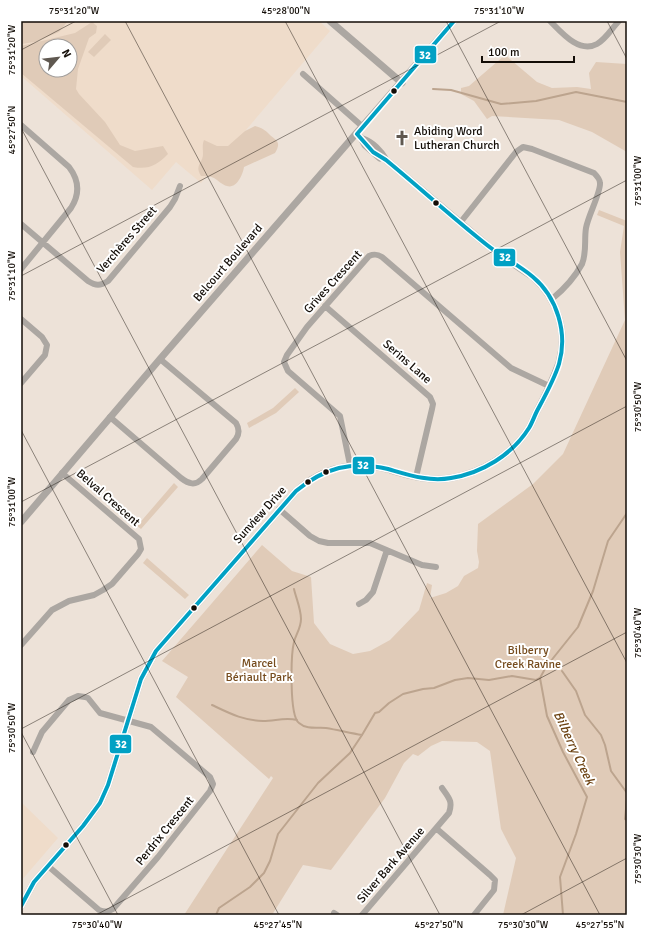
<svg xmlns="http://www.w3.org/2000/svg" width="648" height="936" viewBox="0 0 648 936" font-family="Signika,sans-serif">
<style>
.built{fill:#efdcca;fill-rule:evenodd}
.green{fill:#e0cbb8;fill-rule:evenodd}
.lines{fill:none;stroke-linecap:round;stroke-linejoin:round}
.stream{stroke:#bca48e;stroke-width:2}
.minor{stroke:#aca7a2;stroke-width:6}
.tertiary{stroke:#aca7a2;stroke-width:7}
.bus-1-casing{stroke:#fff;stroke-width:7}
.bus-1{stroke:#01a1c4;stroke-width:4}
.ticks{fill:none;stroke:#130d07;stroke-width:1;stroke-opacity:0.45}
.bus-dot{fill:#130d07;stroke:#fff;stroke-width:1.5}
.labels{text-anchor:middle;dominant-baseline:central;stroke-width:4;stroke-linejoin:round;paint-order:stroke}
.poi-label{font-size:12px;fill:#130d07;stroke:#fff;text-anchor:start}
.street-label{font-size:12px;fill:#130d07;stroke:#fff}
.park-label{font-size:12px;fill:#764c1e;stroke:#fff}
.water-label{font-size:13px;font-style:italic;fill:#6c4212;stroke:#fff}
.line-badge{stroke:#fff;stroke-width:1.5}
.badge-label{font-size:11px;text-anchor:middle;font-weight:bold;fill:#fff}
.neatline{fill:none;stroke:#130d07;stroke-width:1.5}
.ticks-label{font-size:10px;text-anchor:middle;fill:#130d07}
</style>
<rect width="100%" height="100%" fill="#ede2d8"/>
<path class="built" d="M21,21H319L330,31L201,183L176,162L152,190L21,76ZM46,46H70V70H46Z
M21,802L58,838L21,881Z"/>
<path class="green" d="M21,21H68L59,32L35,42L21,44Z
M92,22L97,26L96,33L89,38L78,69L76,89L79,94L105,122L120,145L135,151L163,146L168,154C157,165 149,170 133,167L21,73V46L75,33ZM46,46H70V70H46Z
M105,34L111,40L94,57L88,52Z
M505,55L537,82L552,88L577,87L591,89L589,73L596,62L627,64V152L592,132L559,120L492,116L487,119L474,101L461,94V88L469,86Z
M255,126C262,128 265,130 269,134C276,141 282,141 275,153L244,167C243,174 237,189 227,186C222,185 218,180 214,178C210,176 205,176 201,176C194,165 203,163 203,154C203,148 202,145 204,140L217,146H228L245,131Z
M599,210L627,221V915H503L516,858L501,829L490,751L477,742L442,741L431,746L418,756L413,754L404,763L385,798L331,870L303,865L272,915H184L273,778L271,776L269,779L176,697L188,677L162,661L262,545L292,571L311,577L314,623L330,644L353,654L370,651L390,640L419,610L427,583L432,585L430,598L446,593L458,586L464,576L478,568L479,562L477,551L478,524L533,484L563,454L625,320L620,252L624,226L597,215Z
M295,388L299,392L276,413L249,428L247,423L273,408Z
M174,483L178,487L141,529L137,526Z
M147,558L189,595L185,599L143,563Z"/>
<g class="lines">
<path class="stream" d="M433,89L451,90L501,104L536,101L576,92L627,102
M294,589C296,598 301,609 301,619C301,628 296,634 294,642C291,654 289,716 299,723C307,730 317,727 326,728C338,730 350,733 362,735
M562,671L576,691L585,715L601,735L605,745L611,771L627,793
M212,705C231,714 242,720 263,721C275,721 285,717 297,720
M627,799L625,819L627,820
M216,915L219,908L250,887L264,873L270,861L278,834L318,783L350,753L362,735L375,713L379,712L389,703L403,694L423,689L434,688L455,680L468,678L489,680L512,676L536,680L540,678
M563,915L560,877L576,834L587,797L563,752L547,716L540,678L546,667L578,627L593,591L608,541L627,513"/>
<path class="minor" d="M550,21C561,32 579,54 597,44C606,39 612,28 619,21
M303,74L363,127
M21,125L69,167C79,180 80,194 71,208L21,269
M460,223L516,152L523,147L532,149L594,173C597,176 600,179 600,183C601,192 588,216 586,228C584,240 587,252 582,264C575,277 563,290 552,299
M21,224L88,281C96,286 100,286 108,281L170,207L175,199L180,186
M325,306L430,397L433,404L432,409L416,477
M21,319L42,337L47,345L45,355L21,383
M110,417L181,478C189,484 195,486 202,479L236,439C240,433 239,428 236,423L160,359
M350,465L340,416L288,371L284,362L287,355L307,327L369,256C374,254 377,254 382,257L511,368L549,386
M279,509L310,536L319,541L328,543H370L422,565L436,567
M359,604L366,600L373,592L387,550
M21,645L52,610L69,601L94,595L103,590L112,584L138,554L141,549L139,539L62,473
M33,752L42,732L69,700L78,696L85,697L88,698L100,713L151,727L210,777L213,784L210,791L158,857L113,909C108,912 105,912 99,910L48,866
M437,829L490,875L495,880L494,890L474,915
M334,913L337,915
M362,915L449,813C453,801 449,798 442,788"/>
<path class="tertiary" d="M330,21L402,83
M361,138L365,145L380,158
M21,522L160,359L454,21
M21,906L34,882L83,826L100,803L108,785L141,679L156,651L296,491C323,467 352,460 387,469C408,475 428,482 451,478C481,473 512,455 529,428C532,423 534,417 537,411C545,396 553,380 559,363C568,332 557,298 533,277C526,272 519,268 512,263C504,258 495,251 487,245C453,217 420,188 386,160C381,151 372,142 363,139"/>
<defs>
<path id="bus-1" d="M357,134L454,21
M21,906L34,882L83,826L100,803L108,785L141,679L156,651L296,491C324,468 352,460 388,469C409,475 429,482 451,478C482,473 512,455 529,428C532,423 534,417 537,411C545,396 554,380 559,364C568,333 557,297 533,277C519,265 502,257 487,245C453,218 420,188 386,160L373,152L357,134"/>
</defs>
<use href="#bus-1" class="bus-1-casing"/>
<use href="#bus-1" class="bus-1"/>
</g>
<path class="ticks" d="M125,21L600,915M285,21L627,663M446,21L627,361M607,21L627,59M21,50L76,21M21,128L440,915M21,276L501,21M21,430L279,915M21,502L627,180M21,729L627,406M21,732L118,915M96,915L627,632M521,915L627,858"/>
<defs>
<symbol id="church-bare" viewBox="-9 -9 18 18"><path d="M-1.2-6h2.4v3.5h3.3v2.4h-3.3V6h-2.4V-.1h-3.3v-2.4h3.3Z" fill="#5f5850" stroke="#fff" stroke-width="2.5" paint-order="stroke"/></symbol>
</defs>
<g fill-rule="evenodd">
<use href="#church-bare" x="391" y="127" width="22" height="22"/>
</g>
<g class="bus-dot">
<circle cx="394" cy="91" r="3.5"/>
<circle cx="436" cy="203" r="3.5"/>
<circle cx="326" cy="472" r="3.5"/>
<circle cx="308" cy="482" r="3.5"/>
<circle cx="194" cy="608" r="3.5"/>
<circle cx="66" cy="845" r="3.5"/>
</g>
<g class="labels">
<g class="poi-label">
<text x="414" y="131">Abiding Word<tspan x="414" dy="14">Lutheran Church</tspan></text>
</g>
<g class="street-label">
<text transform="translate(127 240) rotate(-49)">Verchères Street</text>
<text transform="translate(228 263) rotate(-49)">Belcourt Boulevard</text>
<text transform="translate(333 282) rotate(-48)">Grives Crescent</text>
<text transform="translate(407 362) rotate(41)">Serins Lane</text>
<text transform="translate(108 498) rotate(41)">Belval Crescent</text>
<text transform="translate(260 515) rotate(-48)">Sunview Drive</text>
<text transform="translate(165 831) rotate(-51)">Perdrix Crescent</text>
<text transform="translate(391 865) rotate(-49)">Silver Bark Avenue</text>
</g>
<g class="park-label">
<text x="528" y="650">Bilberry<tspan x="528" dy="14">Creek Ravine</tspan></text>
<text x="259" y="663">Marcel<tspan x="259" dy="14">Bériault Park</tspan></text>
</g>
<g class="water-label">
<text transform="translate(574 748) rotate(65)">Bilberry Creek</text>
</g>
</g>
<g class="line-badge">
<rect x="414" y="45" width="23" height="19" rx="4" fill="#01a1c4"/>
<rect x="493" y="248" width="23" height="19" rx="4" fill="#01a1c4"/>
<rect x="352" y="456" width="23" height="19" rx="4" fill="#01a1c4"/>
<rect x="109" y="734" width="23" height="20" rx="4" fill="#01a1c4"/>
</g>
<g class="badge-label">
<text x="425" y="59">32</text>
<text x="505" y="261">32</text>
<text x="363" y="469">32</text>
<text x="121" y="748">32</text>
</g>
<rect width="648" height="936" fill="none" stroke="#ffffff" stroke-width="44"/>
<g transform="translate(58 58) rotate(62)"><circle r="19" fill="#ffffff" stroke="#a19e9c"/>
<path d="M0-3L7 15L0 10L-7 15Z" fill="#5f5850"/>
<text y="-6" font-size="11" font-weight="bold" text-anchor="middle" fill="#130d07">N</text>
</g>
<path d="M482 56v6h92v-6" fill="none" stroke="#130d07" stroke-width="2"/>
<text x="488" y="56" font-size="12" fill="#130d07" stroke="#ffffff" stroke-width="3" paint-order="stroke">100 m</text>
<rect x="22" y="22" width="604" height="892" class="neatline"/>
<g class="ticks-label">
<text x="74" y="14">75°31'20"W</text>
<text x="286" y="14">45°28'00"N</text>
<text x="499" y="14">75°31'10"W</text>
<text transform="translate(11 50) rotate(-90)" y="4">75°31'20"W</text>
<text transform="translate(11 130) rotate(-90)" y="4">45°27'50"N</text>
<text transform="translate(637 181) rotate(-90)" y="4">75°31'00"W</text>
<text transform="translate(11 276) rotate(-90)" y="4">75°31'10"W</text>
<text transform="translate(637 407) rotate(-90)" y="4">75°30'50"W</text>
<text transform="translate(11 502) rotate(-90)" y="4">75°31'00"W</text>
<text transform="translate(637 633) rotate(-90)" y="4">75°30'40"W</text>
<text transform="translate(11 728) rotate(-90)" y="4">75°30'50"W</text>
<text transform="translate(637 859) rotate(-90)" y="4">75°30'30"W</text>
<text x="97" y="928">75°30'40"W</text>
<text x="278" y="928">45°27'45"N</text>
<text x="439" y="928">45°27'50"N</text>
<text x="523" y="928">75°30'30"W</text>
<text x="600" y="928">45°27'55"N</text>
</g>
</svg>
